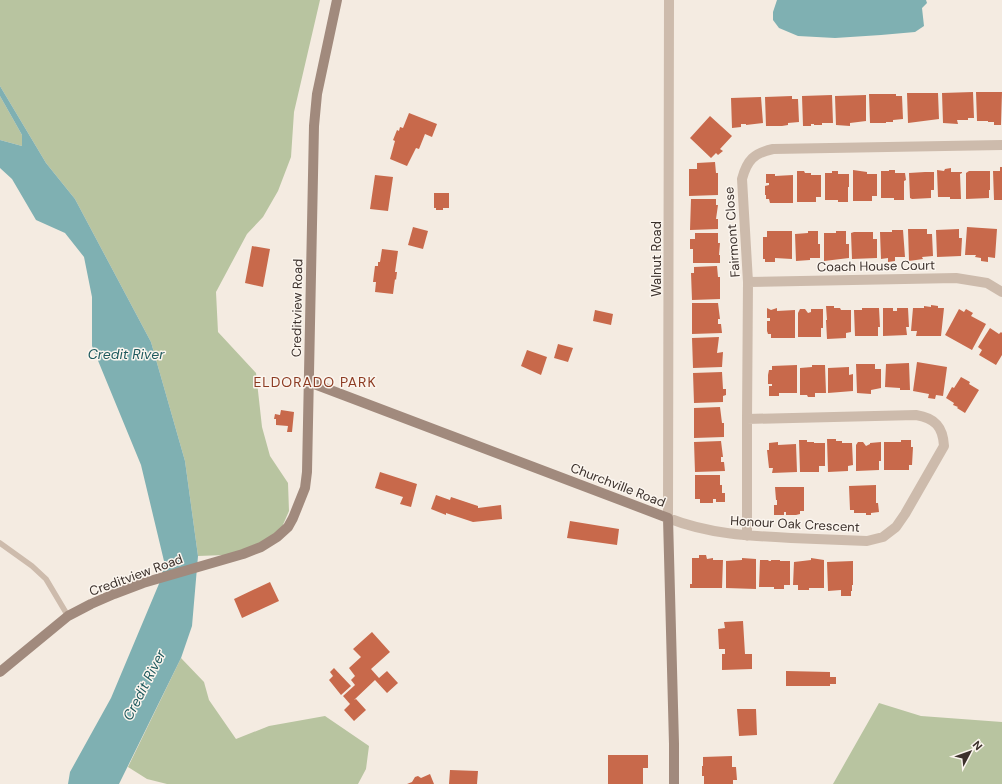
<svg xmlns="http://www.w3.org/2000/svg" width="1002" height="784" viewBox="0 0 1002 784" font-family="'DM Sans',sans-serif">
<style>
.green{fill:#b8c4a0}
.water{fill:#7fb0b2}
.building{fill:#c8694b}
.lines{fill:none;stroke-linecap:round;stroke-linejoin:round}
.lane{stroke:#cdbbac;stroke-width:5.5}
.street{stroke:#cdbbac;stroke-width:10}
.secondary{stroke:#a18a7d;stroke-width:10}
.labels{text-anchor:middle;dominant-baseline:central;stroke-width:3;stroke-linejoin:round;paint-order:stroke}
.street-label{font-size:13px;fill:#3b302b;stroke:#fbf5ee}
.water-label{font-size:14px;font-style:italic;fill:#1f5a5e;stroke:#fbf5ee}
.neighbourhood-label{font-size:14px;letter-spacing:1px;fill:#8c3b22;stroke:#fbf5ee}
</style>
<rect width="100%" height="100%" fill="#f4ebe1"/>
<path class="green" d="M0,0H320L294,112L291,157L278,191L263,217L247,234L216,292L218,332L256,373L262,427L270,456L288,483L289,511L275,543L252,554L198,556L185,461L151,342L75,199L46,163L0,86Z
M0,96L22,135V146L0,140Z
M181,658L204,682L209,700L236,739L269,726L325,716L369,746L366,769L358,784H167L147,779L128,767Z
M879,703L921,716L1002,722V784H833Z"/>
<path class="water" d="M777,0H926L927,3L922,8L924,26L915,32L881,35L835,38L798,36L779,28L773,20V12Z
M0,86L46,163L75,199L151,342L185,461L198,556L192,626L181,658L119,784H68L70,772L111,698L161,579L164,561L141,465L92,346V297L84,257L65,233L36,220L12,179L0,168V140L22,146V135L0,96Z"/>
<path class="building" d="M973,92L974,118H968V120H957L958,124L943,123L942,93Z
M976,92H1002L1001,125H994V122H988V121H977Z
M907,93H938L939,119L908,123Z
M869,94H896V96H902L903,119L893,120V122H886V123H870Z
M832,95L833,123H822V125H814V124H811V126H803L802,96Z
M866,95V121L850,123V126L836,125L835,96Z
M792,96V99H798L799,122L788,123V125L782,126H766L765,97Z
M761,97L763,123L746,125V124H741V127L732,128L731,98Z
M409,113L437,124L432,137L425,134L419,149L416,148L407,166L390,159L395,141L393,140L397,130L399,131L400,127L403,128Z
M710,116L732,136L720,149L723,151L718,155L716,153L711,158L690,138Z
M715,162L716,173H718V195L689,196V169H697V163Z
M1000,167H1002V200H994L993,171H1000Z
M951,168V172H962V173L960,174L961,199H950V197H938L937,170L944,171L945,169Z
M853,170L867,172V174H877V196H872V201H853Z
M889,170H895V173H905L906,180L904,181V200H894V198H881V171H889Z
M797,171H804L805,173H811V175H821V197H816V202H797Z
M832,171H838V174H849V187H848V202H838V200H825V173H832Z
M969,171H990V190H989V198L966,199V173Z
M925,172H934V190H931V198L912,199L910,198L909,173Z
M766,174H775V176L793,175V203H770L769,199H766V195H765V186L769,185V183H766Z
M375,175L393,177L388,211L370,209Z
M434,193H449V208H443V210H436V208H434Z
M691,199H716V205H718L716,219H718V229L690,230Z
M413,227L428,231L423,249L408,245Z
M967,227L997,229L995,258L988,257V262L981,261V258L975,257L976,255H965Z
M908,229H927V234H932L933,256L922,257L923,259L909,261Z
M959,229V238H962L961,256L937,257L936,230Z
M892,230H903L905,257H895V261L888,262V258L881,259L880,232H892Z
M767,231H792V259L775,258V262H765V259H763V237H767Z
M808,231H818V244H820V258H810V260L796,261L795,234L808,233Z
M836,231H846V244H849V258L824,261V233H836Z
M854,232H873V239H877V258L852,259L851,233Z
M695,233H718V243H720L719,255H720V263H693V249H690V239H695Z
M252,246L270,249L263,287L245,283Z
M382,249L398,251L395,272H397L396,280L395,279L393,294L375,292L376,282H373L375,266H378V262H380Z
M717,266L718,277H720V299L692,300L691,273H694V267Z
M692,303H718L720,319H718V324H721L722,333L692,334Z
M931,305L938,306V308H944L941,336H916L917,331H911L913,308H924V306L931,307Z
M826,306H834V308H840L841,310H851V332L846,333V338L827,339L826,320H827Z
M767,308L771,310L777,308V311L795,310V338H771V334H768L767,331V321H770V318H767Z
M862,308H879L880,327H878V336H855L854,310H862Z
M883,308H893V311H897V308H908L909,327H906L907,335L883,336Z
M800,309H805L808,313L811,312V309H823V328H821V337H798V313Z
M959,309L964,312L966,309L973,313L971,316L986,324L972,350L945,335Z
M595,310L613,314L611,325L593,321Z
M990,328L999,334L1001,332L1002,333V355L996,365L979,355L982,350L978,347Z
M719,337L717,353L723,352L722,367L693,368L692,338Z
M558,344L573,348L568,362L554,358Z
M527,350L547,357L541,375L521,366Z
M917,362L947,367L943,396L936,395L935,399L928,398L929,394L913,391Z
M909,363L910,390H900V388L885,387L886,364Z
M856,364H875V369H881V388L871,390V394L857,393Z
M797,365V393H779V396H769V386H772V384H768V375L769,370H772V366Z
M812,365H825L826,393H815V397H808L807,395H800V368L812,367Z
M849,367V375L853,374V391L828,393V368Z
M722,372L723,389H726V395L723,396V402L694,403L693,373Z
M961,377L970,382L969,384L979,390L965,413L957,408L958,407L953,405L954,403L946,398L952,387L954,388Z
M720,407L722,423H724V437L694,438V408Z
M281,410L294,412L292,432H287L288,426L276,425V419H274L275,414L280,415Z
M827,439H836V441H842V443H852L853,465L848,466V471L828,472Z
M799,440H807V442H814V443H825V466H819V472H800Z
M901,440H911V447H913L912,465H909V470H884V442H901Z
M721,441L723,457H721V462H724L725,471L695,472L694,442Z
M778,442V445L796,444L797,472L772,473L773,468H769L767,450H769V443Z
M858,442H863L866,446L870,444V443L881,442V461H879V470L856,471V445Z
M380,472L417,484L411,507L400,504L403,497L375,488Z
M695,475H720V485H722V493H725V502H716V499H713V503H700V499H695Z
M876,485V503H878L879,512L871,513V515H866V513H854V510H850L849,486Z
M775,487H804V511H800V514L796,515H786V512H784V515H774V505H777V500H776Z
M436,495L450,500L451,497L478,506V508L501,505L502,519L473,522L446,513V515L431,509Z
M570,521L619,529L617,545L567,538Z
M699,555H706L707,559L713,558V560H723L722,588H690V584H692V558H699Z
M742,558L756,559V589L726,588V561L742,560Z
M811,558L824,560V588H809V590H798V585H793L794,562L811,560Z
M760,560H769L768,561H771V560H780V561H790V585H784V589H774V587H759Z
M853,561V585H852V591H851V596H841V590L828,591L827,562Z
M270,582L279,601L242,618L234,599Z
M743,621L745,654H752V669L722,670V654H725V649H719L718,629L725,628L724,622Z
M372,632L390,652L371,669L379,678L387,671L398,683L387,693L375,680L354,700L356,699L366,710L354,721L344,710L350,704L343,696L355,685L351,680L355,676L349,668L361,657L353,649Z
M334,668L351,686L341,695L329,680L333,676L330,672Z
M786,671L830,672V677H836V684H830V686H786Z
M737,709H756L757,735L739,736Z
M608,755H648V768H643V784H608Z
M732,756V767H736L737,780H733V784H704V776H702V766H703V757Z
M450,770L478,771L477,784H449Z
M430,774L434,784H407L412,782L415,777L418,776L421,778Z"/>
<g class="lines">
<path class="lane" d="M0,543L32,566L46,579L68,616"/>
<path class="street" d="M669,0L668,518C708,534 749,536 791,538C817,539 842,540 867,541L883,537L896,527L905,514L944,446C943,427 935,418 916,415L747,419
M748,282L956,278L987,283L1002,292
M747,536V419L748,282L742,179C747,160 754,153 773,149L1002,145"/>
<path class="secondary" d="M309,382L668,518L674,744V784
M0,672L68,616L91,604L114,594L143,583L243,554L261,547L277,537L288,527L293,518L305,488L307,472L314,126L317,94L337,0"/>
</g>
<g class="labels">
<g class="street-label">
<text transform="translate(732 232) rotate(-94)">Fairmont Close</text>
<text transform="translate(656 259) rotate(-90)">Walnut Road</text>
<text transform="translate(876 266) rotate(-1)">Coach House Court</text>
<text transform="translate(297 308) rotate(-89)">Creditview Road</text>
<text transform="translate(618 485) rotate(21)">Churchville Road</text>
<text transform="translate(795 524) rotate(3)">Honour Oak Crescent</text>
<text transform="translate(136 575) rotate(-20)">Creditview Road</text>
</g>
<g class="water-label">
<text x="126" y="354">Credit River</text>
<text transform="translate(144 685) rotate(-63)">Credit River</text>
</g>
<g class="neighbourhood-label">
<text x="315" y="382">ELDORADO PARK</text>
</g>
</g>
<g transform="translate(970 752) rotate(49)" stroke="#fbf5ee" stroke-width="3" paint-order="stroke">
<path d="M0-3L7 15L0 10L-7 15Z" fill="#3b302b"/>
<text y="-6" font-size="11" font-weight="bold" text-anchor="middle" fill="#3b302b">N</text>
</g>
</svg>
